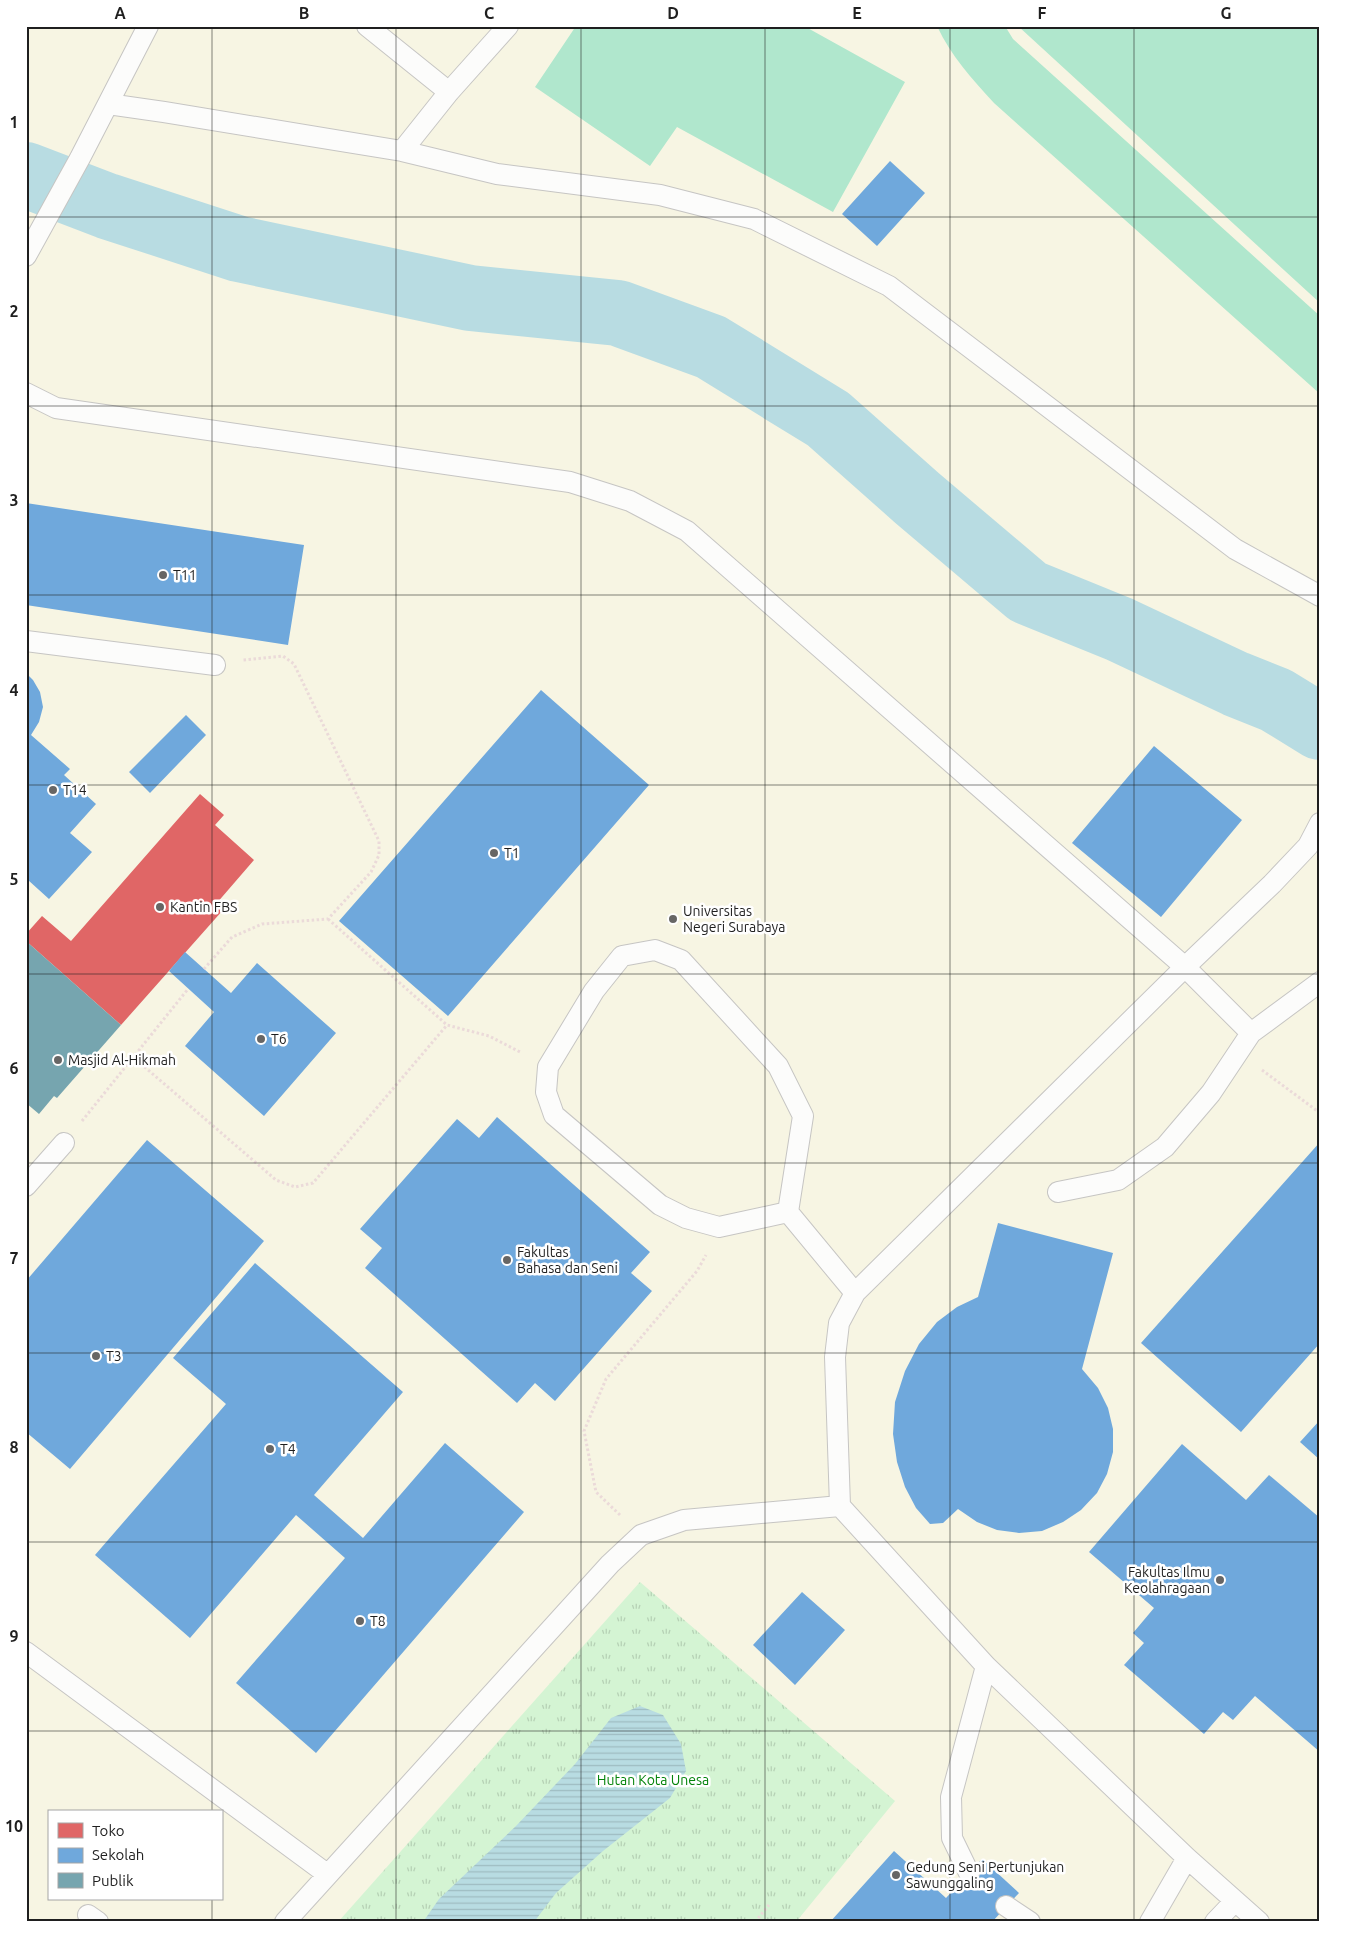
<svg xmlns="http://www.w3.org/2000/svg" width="1346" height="1948" viewBox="0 0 1346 1948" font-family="Ubuntu,sans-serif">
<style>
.education{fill:#f7f5e3;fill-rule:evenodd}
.park{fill:url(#park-tufts)}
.pitch{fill:#b0e7cd}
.water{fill:url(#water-rules)}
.shops{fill:#e06666}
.schools{fill:#6fa8dc}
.public{fill:#76a5af}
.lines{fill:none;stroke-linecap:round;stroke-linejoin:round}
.river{stroke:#b8dce2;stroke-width:66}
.service-casing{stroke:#c6c5c3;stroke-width:22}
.path{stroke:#ebdad9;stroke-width:3;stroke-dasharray:2.5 2.5;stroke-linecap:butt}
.service{stroke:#fcfcfb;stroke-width:20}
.grid{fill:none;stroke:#1f1f1f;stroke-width:1;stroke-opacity:0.55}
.poi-dot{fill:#676665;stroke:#fff;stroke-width:2}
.labels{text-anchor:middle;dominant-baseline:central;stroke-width:5;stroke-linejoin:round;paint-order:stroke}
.poi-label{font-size:14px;fill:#1f1f1f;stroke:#fff;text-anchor:start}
.park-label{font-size:14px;fill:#05840b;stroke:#fff}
.neatline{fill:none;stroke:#1f1f1f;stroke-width:2}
.grid-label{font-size:16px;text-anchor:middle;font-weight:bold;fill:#1f1f1f}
</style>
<defs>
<pattern id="park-tufts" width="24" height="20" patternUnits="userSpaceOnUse" patternTransform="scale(1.25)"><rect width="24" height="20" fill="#d4f4d3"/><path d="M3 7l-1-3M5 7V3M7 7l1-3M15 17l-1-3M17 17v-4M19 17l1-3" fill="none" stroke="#b6d1b5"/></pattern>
<pattern id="water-rules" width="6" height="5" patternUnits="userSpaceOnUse" patternTransform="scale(1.25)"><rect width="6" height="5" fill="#b8dce2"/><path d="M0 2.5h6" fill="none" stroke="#9ebcc1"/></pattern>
</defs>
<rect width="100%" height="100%" fill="#edebe7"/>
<path class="education" d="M26,26H1320V1922H26ZM49,1812H221V1899H49Z"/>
<path class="park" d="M640,1582L895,1801L796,1922H338Z"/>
<path class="pitch" d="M576,26H804L905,82L833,212L677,127L650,166L535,87Z
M937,26H1005L1013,39L1320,316V394L994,103C972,79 951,56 937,26Z
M1018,26H1320V303Z"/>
<path class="water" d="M640,1706L663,1715L681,1744L686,1771L670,1798L603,1851L556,1893L534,1922H423L439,1899L516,1826L575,1764L611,1718Z"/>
<path class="shops" d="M200,794L224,815L215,825L254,860L216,904L223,910L121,1025L26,941V934L42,916L71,941Z"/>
<path class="schools" d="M890,161L925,193L877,246L842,214Z
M26,503L304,545L288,645L26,605Z
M26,673L33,680L40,692L43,707L39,722L31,735L70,769L64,775L96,804L70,833L92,852L49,899L28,880L26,882Z
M541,690L649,785L448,1016L339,921Z
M186,715L206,735L150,793L129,772Z
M1154,746L1242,820L1161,917L1072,843Z
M185,952L231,993L257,963L336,1033L264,1116L185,1046L214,1012L169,971Z
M497,1117L650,1252L631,1273L652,1291L555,1401L535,1383L517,1403L365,1268L382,1248L360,1229L457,1119L479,1138Z
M147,1140L264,1241L70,1469L26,1432V1281Z
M1320,1142V1343L1241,1432L1141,1343Z
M998,1223L1113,1253L1082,1369L1098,1388L1108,1408L1113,1429V1452L1107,1474L1097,1493L1081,1510L1063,1522L1042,1531L1019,1533L997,1530L977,1522L958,1509L943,1523L930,1524L916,1508L905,1487L897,1462L893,1434L895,1402L905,1371L919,1344L937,1322L957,1307L978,1297Z
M255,1263L403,1392L314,1495L363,1538L445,1443L524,1512L316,1753L236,1683L345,1558L296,1515L190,1638L95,1555L226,1404L173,1358Z
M1320,1420V1460L1300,1442Z
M1182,1444L1246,1500L1269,1475L1320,1518V1752L1255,1696L1233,1720L1223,1712L1204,1734L1124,1665L1144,1643L1133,1633L1154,1608L1089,1552Z
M802,1592L845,1630L795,1685L753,1645Z
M894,1851L946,1898L982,1859L1019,1893L992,1922H830Z"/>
<path class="public" d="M26,941L121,1025L57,1098L54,1096L39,1114L26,1103Z"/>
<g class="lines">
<path class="river" d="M26,175L107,206L239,249L470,298L618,313L711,347L828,419L917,498L1028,592L1119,629L1236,684L1276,700L1320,727"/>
<defs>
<path id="service" d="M367,26L449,92
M108,104L164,112L402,151L497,174L660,195L754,219L889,286L1235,549L1320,596
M402,151L449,92L508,26
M26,256L80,158L148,26
M26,393L56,408L570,482L630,501L687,531L1185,967L1251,1033
M26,641L215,665
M26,1186L64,1143
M1058,1192L1118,1180L1165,1147L1211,1093L1251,1033L1320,982
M788,1212L719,1227L686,1218L660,1205L554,1115L546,1092L548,1067L594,991L622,956L655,950L681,960L778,1066L803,1116L788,1212L855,1293
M26,1652L327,1874
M969,1873L952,1838L951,1797L986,1666
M1006,1906L1030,1922
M88,1915L98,1922
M285,1922L610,1564L641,1535L684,1520L840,1506
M1150,1922L1187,1858
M1215,1922L1235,1901
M1259,1922L1187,1858L986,1666L840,1506L835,1357L839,1323L855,1293L1185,967L1272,884L1308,846L1320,823"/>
</defs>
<use href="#service" class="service-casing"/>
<path class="path" d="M328,919L447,1025L489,1036L522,1053
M204,969L232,937L262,924L328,919L371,872L379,855V841L294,664L283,656L243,660
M133,1057L276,1180L295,1187L313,1183L447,1025
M1262,1070L1320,1113
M82,1121L188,989
M620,1515L596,1492L584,1431L606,1379L697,1271L706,1255
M755,1922L769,1905"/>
<use href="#service" class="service"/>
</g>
<path class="grid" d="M212,26V1812M396,26V1922M581,26V1922M765,26V1922M950,26V1922M1134,26V1922M26,217H1320M26,406H1320M26,595H1320M26,785H1320M26,974H1320M26,1163H1320M26,1353H1320M26,1542H1320M26,1731H1320M212,1899V1922"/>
<g class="poi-dot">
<circle cx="163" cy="575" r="5"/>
<circle cx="53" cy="790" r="5"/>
<circle cx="494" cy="853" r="5"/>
<circle cx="160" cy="907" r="5"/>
<circle cx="673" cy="919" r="5"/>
<circle cx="261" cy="1039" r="5"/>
<circle cx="58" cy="1060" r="5"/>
<circle cx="507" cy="1260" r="5"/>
<circle cx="96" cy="1356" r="5"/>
<circle cx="270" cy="1449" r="5"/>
<circle cx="1220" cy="1580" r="5"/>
<circle cx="360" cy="1621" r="5"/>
<circle cx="896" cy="1875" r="5"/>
</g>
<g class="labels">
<g class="poi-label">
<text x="173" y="575">T11</text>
<text x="63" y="790">T14</text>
<text x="504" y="853">T1</text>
<text x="170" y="907">Kantin FBS</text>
<text x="683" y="911">Universitas<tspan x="683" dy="16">Negeri Surabaya</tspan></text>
<text x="271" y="1039">T6</text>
<text x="68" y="1060">Masjid Al-Hikmah</text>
<text x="517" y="1252">Fakultas<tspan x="517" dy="16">Bahasa dan Seni</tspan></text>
<text x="106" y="1356">T3</text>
<text x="280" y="1449">T4</text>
<text x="1210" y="1572" text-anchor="end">Fakultas Ilmu<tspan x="1210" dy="16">Keolahragaan</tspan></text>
<text x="370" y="1621">T8</text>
<text x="906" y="1867">Gedung Seni Pertunjukan<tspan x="906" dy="16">Sawunggaling</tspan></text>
</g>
<g class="park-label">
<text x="653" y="1780">Hutan Kota Unesa</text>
</g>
</g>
<rect width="1346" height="1948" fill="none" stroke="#ffffff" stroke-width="55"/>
<rect x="48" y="1810" width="175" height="90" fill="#ffffff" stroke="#a5a5a5"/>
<rect x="58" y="1823" width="25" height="15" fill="#e06666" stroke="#a5a5a5"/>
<text x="92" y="1836" font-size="15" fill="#1f1f1f">Toko</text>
<rect x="58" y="1848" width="25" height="15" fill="#6fa8dc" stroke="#a5a5a5"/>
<text x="92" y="1860" font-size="15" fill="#1f1f1f">Sekolah</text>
<rect x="58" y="1873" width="25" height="15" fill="#76a5af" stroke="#a5a5a5"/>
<text x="92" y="1886" font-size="15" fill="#1f1f1f">Publik</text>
<rect x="28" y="28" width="1290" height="1892" class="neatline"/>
<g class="grid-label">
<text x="120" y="19">A</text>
<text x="304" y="19">B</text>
<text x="489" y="19">C</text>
<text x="673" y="19">D</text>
<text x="857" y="19">E</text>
<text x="1042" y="19">F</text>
<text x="1226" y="19">G</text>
<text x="14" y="128">1</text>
<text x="14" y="317">2</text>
<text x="14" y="506">3</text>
<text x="14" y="696">4</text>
<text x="14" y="885">5</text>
<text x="14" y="1074">6</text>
<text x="14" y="1264">7</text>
<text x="14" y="1453">8</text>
<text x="14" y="1642">9</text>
<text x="14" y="1832">10</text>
</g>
</svg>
